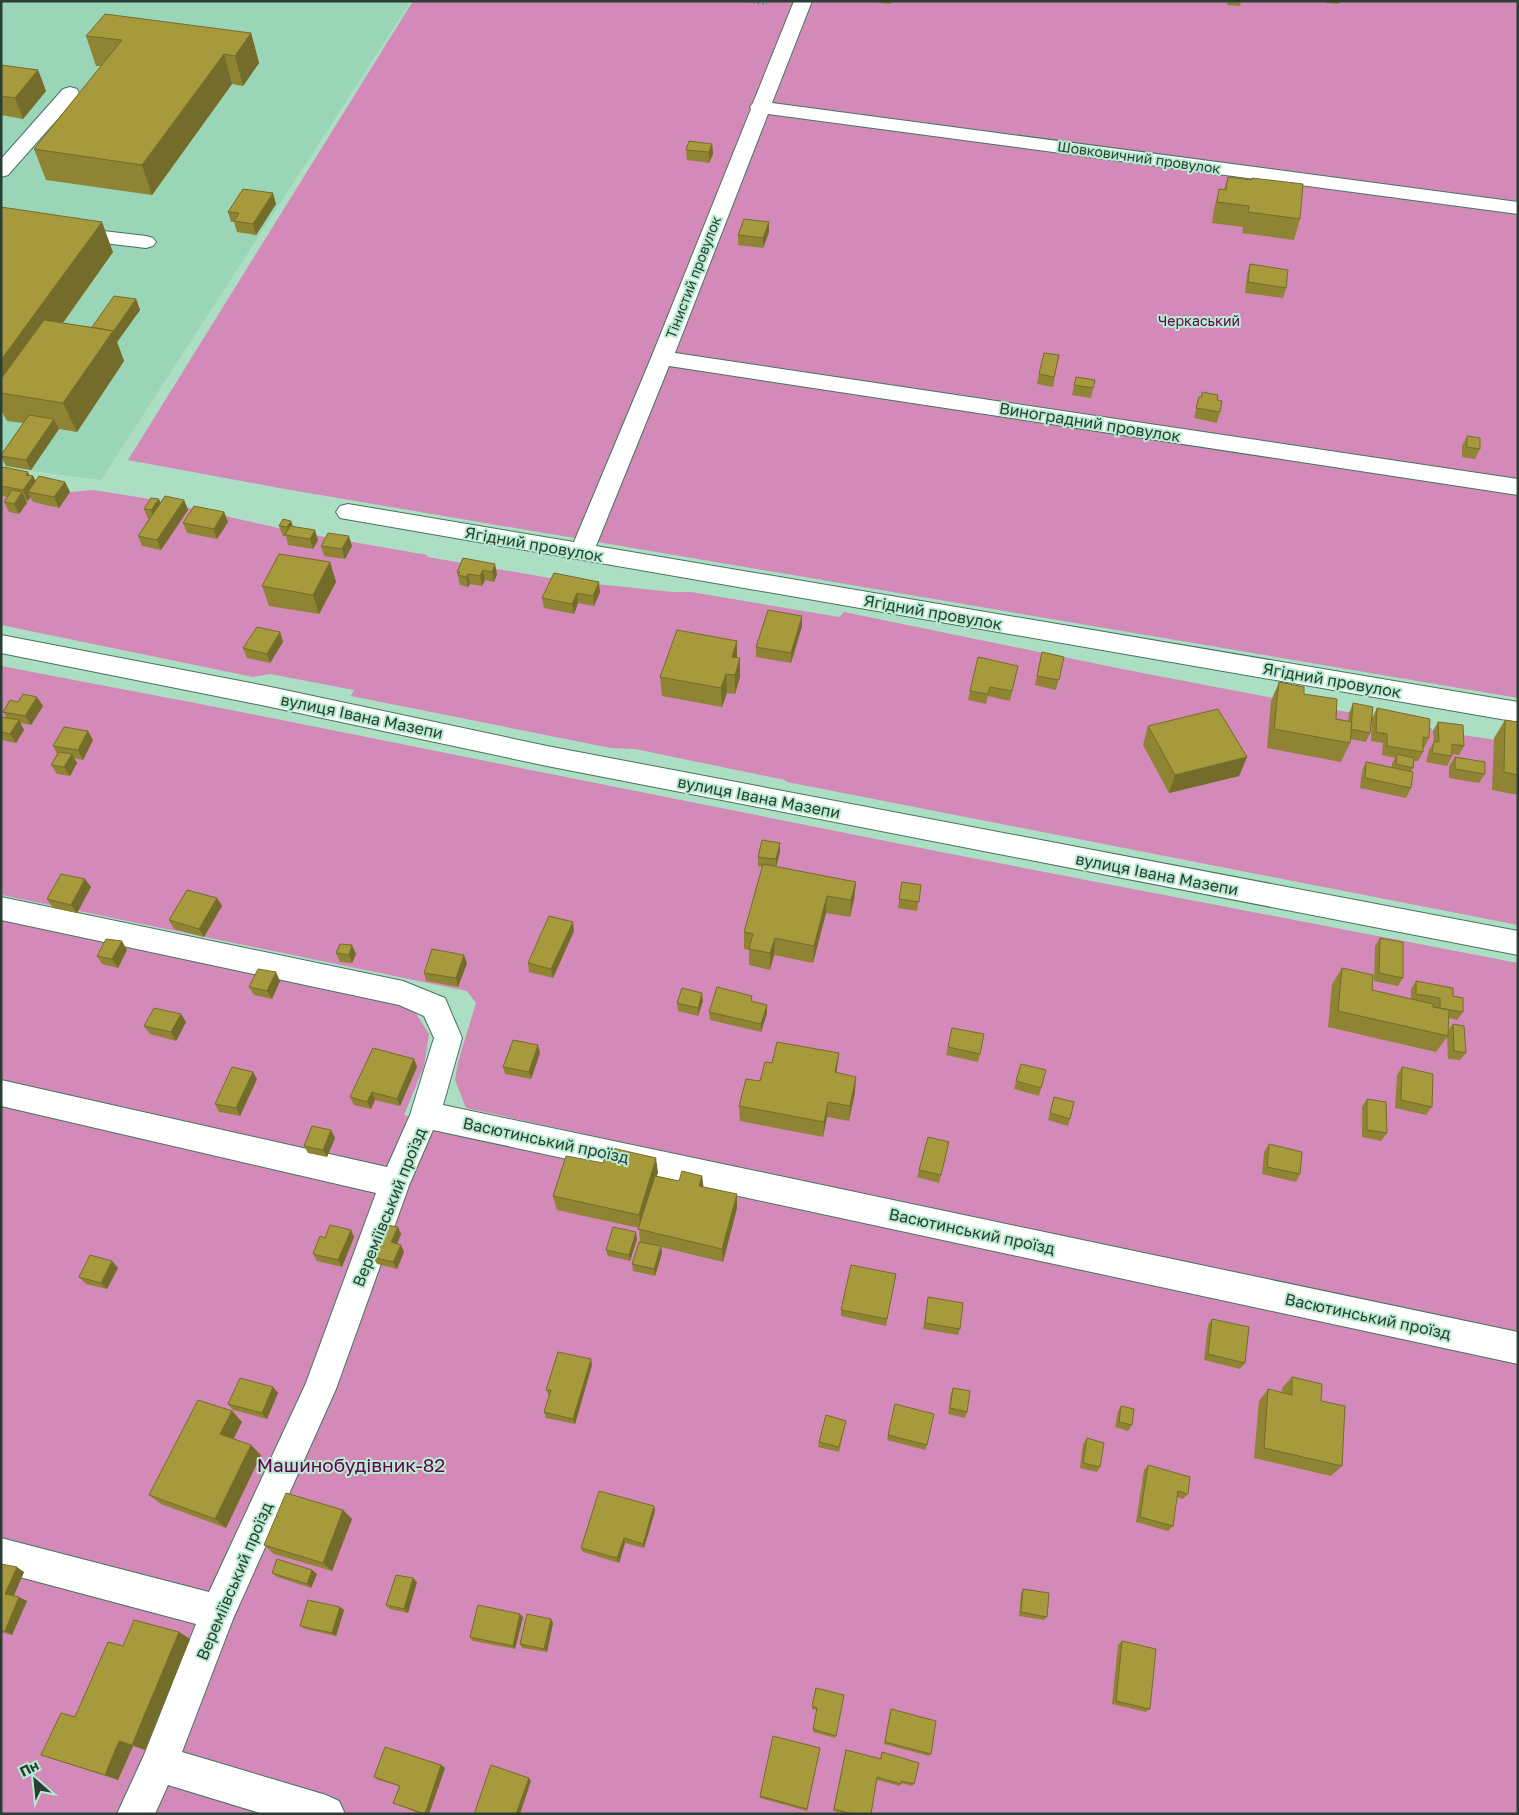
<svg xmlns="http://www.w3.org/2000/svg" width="1519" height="1815" viewBox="0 0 1519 1815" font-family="'Golos Text',sans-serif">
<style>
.built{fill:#9bd5b7}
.green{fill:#d38ab8}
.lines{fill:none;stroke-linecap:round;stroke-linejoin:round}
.minor-casing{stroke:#45745d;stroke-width:2}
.path{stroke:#698c7a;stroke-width:2.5;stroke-dasharray:2 2.5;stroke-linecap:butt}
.minor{fill:#fff;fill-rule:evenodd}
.wall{fill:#8f8434}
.shaded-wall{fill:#746c2a}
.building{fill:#a69a3c;stroke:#746c2a}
.labels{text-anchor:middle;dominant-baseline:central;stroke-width:4;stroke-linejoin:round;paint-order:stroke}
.far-street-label{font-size:14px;fill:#2a3e34;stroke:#b9ebd1}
.far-park-label{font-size:14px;fill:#63004b;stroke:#b9ebd1}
.street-label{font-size:16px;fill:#2a3e34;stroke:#b9ebd1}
.near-park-label{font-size:19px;fill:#63004b;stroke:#b9ebd1}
</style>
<rect width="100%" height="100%" fill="#acdec4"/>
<path class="built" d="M1,1H411L101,480L1,467Z"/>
<path class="green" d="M413,1H1518V698L285,489L128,460Z
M1,475L40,481L70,492L93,490L150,499L296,532L427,555L428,557L567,581L673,592H691L839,617L844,612L1127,670L1431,728L1434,731L1518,743V925L787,782L785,780L635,749L611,748L351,696L354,690L270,674L253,677L1,625Z
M1,666L216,707L941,852L1518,963V1338L466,1108L455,1080L458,1062L476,1003L467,991L1,895Z
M1,920L401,1004L413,1009L429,1034L424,1066L404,1115L454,1130L1518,1364V1814H1Z"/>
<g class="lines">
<defs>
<path id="minor" d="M794,1H812L772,103L1518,202V214L768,114L675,353L1518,479V495L669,366L596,546L1518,702V722L340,518L336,512L340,506L348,504L574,542L651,358L751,109L750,107L753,103Z
M70,87L77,89L79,93L77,97L8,175L1,177V159L63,89Z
M1,219L146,236L153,238L156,242L153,246L146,248L1,231Z
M1,635L266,686L547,746L1518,931V955L547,766L266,706L1,653Z
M1,897L403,981L445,998L462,1038L443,1105L1518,1332V1364L433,1130L410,1183L336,1389L233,1619L182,1752L326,1795L339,1801L345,1814H263L168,1785L155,1814H117L144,1755L196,1624L1,1572V1538L209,1592L306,1383L376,1193L1,1106V1080L387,1167L410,1115L434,1038L424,1016L399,1005L1,920Z"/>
</defs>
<use href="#minor" class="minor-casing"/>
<path class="path" d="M744,1L767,4"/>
<use href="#minor" class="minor"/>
</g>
<path class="wall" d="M879,1H892L891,4L879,3Z
M1228,1H1241L1240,6L1227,5Z
M1326,1H1340L1339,4L1326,3Z
M251,33L259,63L243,86L232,84L152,195L46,180L34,149L101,66H96L86,36Z
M1,65L38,70L46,91L23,119L1,115Z
M712,144L713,154L709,163L687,160L686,150Z
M1228,177L1300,219L1294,240L1242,233L1243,227L1212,223L1214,209L1219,189H1224Z
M276,204L256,235L237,232L234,222H231L228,212Z
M1,207L113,252L63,323L92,327L136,299L140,310L117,342L124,361L77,432L59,429L31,470L6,466L1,457V455L23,423L7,421L1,410Z
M769,222V232L763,248L738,245V235Z
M1250,264L1286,288L1283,298L1245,293L1247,274Z
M1059,355L1053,387L1037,384L1039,374Z
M1076,377L1095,380L1091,398L1072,395Z
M1202,392L1217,400L1220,412L1217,423L1194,418L1199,397H1201Z
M1467,436L1480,449L1475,459L1462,457V446Z
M1,469L28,472L29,475L33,476L36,481L65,482L70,492L59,508L33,502L30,497L28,501L25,500L27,503L19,514L9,512L4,502L7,497L1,495Z
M184,500L188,510L161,550L142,546L138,536L149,519H148L144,509L160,503Z
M224,512L228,522L217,539L187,533L183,523Z
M291,521L293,526L318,540L313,549L288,545L286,536H283L279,526Z
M321,546H352L345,559L324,556Z
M463,558L497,574L494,582L485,580L482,586L470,584L468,587L460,585L457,572Z
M330,562L336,582L319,614L269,606L262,586Z
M554,573L600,592L594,606L578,603L574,614L544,608L542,598Z
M802,626L791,663L756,657V647Z
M280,632L283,642L270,663L247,658L243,648Z
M737,641V658H740V677L735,694L727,693L722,707L662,696L660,677Z
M1042,652L1064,657L1056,690L1035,685Z
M1018,666L1010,701L988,696L986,704L968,700L970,691Z
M1279,682L1304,694L1336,719L1348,722L1349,713L1353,703L1370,733L1366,742L1350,739V743L1341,762L1267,748L1271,701Z
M43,706L31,725L20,723L24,730L16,743L1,740V717L7,718L3,712Z
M1377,708L1429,738L1424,748L1423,747V752L1418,761H1414L1413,768L1411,771V788L1406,798L1360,788L1362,771L1366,762L1392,767V763L1395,758L1382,755L1383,743L1371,741L1372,718Z
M1505,720L1518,722V795L1492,790L1494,738Z
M1438,722L1464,746L1459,755L1452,754V756L1447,766L1426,762L1429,750L1434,742L1433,731Z
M1148,726L1247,757L1239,776L1169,793L1143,745Z
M93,740L83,760L74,758L77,763L70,776L57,774L51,765L57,754L53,746Z
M1455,757L1485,774L1479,783L1449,778V766Z
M780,852L776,867L856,882L854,899L850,917L826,913L813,963L774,955L770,970L749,965V950L744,949V932L763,867L758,866V857Z
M902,882L921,885L917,911L898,908Z
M91,887L77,913L53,908L47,899Z
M217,898L222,906L204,937L174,929L169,920Z
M574,931L553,978L529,972L528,963Z
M1380,938L1403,978L1398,986L1374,981L1375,946Z
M127,950L118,968L102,964L97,956Z
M336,953L356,954L352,963L340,962Z
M467,963L458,987L426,981L424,973Z
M1342,968L1372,990L1411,999V989L1416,981L1453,996L1463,1012L1457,1020L1449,1018L1448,1030L1453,1024L1466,1053L1460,1060L1448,1059L1447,1037L1436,1052L1328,1027L1332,984Z
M280,981L272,999L254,995L249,987Z
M703,1001L698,1016L678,1011L677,1003Z
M767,1005V1013L761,1032L710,1020L709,1012Z
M181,1014L186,1022L176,1041L150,1034L144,1026Z
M952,1028L980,1054L978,1062L946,1055Z
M540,1053L531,1079L505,1074L503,1067Z
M839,1053L836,1072L855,1092L849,1121L827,1117L823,1137L740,1121L739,1106L760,1081L772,1063Z
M414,1059L417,1067L400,1106L375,1100L371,1109L354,1105L350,1097Z
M1021,1064L1041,1088L1039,1096L1014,1089Z
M1402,1067L1432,1107L1426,1115L1395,1108L1397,1075Z
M257,1079L240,1116L219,1112L215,1104Z
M1054,1097L1070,1119L1068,1126L1048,1120Z
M1367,1099L1387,1133L1381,1141L1362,1137V1107Z
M331,1130L335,1138L327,1157L308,1153L304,1146Z
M949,1142L939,1183L917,1177L919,1170Z
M1269,1144L1300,1174L1296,1182L1262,1174L1264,1152Z
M603,1163L658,1172L657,1176L679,1181L702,1176L703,1187L737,1208L723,1262L661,1247L662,1253L655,1276L633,1271L632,1264L640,1242L639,1228L557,1210L553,1196Z
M351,1230L354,1237L342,1267L317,1261L313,1254Z
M401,1234L397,1244L404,1252L397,1269L377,1264L373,1257Z
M637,1239L630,1261L608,1256L606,1250Z
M112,1261L118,1268L107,1289L86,1284L79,1277Z
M896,1274L886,1326L841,1316V1310Z
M928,1297L960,1329L958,1335L923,1329Z
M1212,1319L1245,1363L1240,1369L1204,1360L1208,1325Z
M591,1359L592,1365L575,1424L546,1418L544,1412L549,1396L546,1390Z
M1292,1377L1321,1401L1342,1466L1331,1476L1254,1458L1259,1401L1268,1389L1282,1393V1388Z
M273,1387L278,1393L267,1419L233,1410L228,1404Z
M953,1388L967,1412L965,1418L948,1414L951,1393Z
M895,1404L927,1445L925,1450L887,1440Z
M1121,1406L1132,1425L1128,1431L1115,1427L1118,1411Z
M232,1411L242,1422L233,1438L261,1455L226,1528L161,1504L149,1495Z
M845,1426L839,1452L818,1447L819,1442Z
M1087,1438L1100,1467L1097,1472L1080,1468L1083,1444Z
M1148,1465L1188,1494L1183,1499L1177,1497L1173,1526L1168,1531L1136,1522L1144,1470Z
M654,1506L655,1511L644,1548L625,1543L619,1563L583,1552L581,1548Z
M343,1510L352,1519L332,1571L274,1554L264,1545Z
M1,1564L24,1572L13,1596L27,1601L12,1635L1,1632Z
M312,1570L317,1574L311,1588L277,1577L272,1573Z
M417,1582L408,1613L390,1609L386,1605Z
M1023,1589L1047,1617L1044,1620L1019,1616L1021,1593Z
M340,1607L344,1610L336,1636L305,1629L300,1626Z
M523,1617L515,1649L473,1641L470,1637Z
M551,1619L553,1623L547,1652L522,1648L520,1644Z
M179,1632L190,1639L145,1750L133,1746L118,1780L41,1755L75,1717L123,1646Z
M1122,1641L1150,1709L1146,1712L1112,1704L1118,1645Z
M816,1688L836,1736L835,1738L813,1732L817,1710L812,1709Z
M891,1709L931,1754L929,1756L884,1744L890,1712Z
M820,1748L807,1811L760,1798V1796Z
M846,1750L880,1759L882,1752L914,1784L912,1786L901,1783L900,1786L877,1780L871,1814H845L833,1811Z
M441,1765L445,1768L429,1814H421L393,1803L399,1786L378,1780L374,1777Z"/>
<path class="shaded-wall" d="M251,33L259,63L243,86L235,56Z
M224,54L232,84L152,195L142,165Z
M38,70L46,91L23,119L15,98Z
M712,144L713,154L709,163V152Z
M273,193L276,204L256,235L253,224Z
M102,222L113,252L12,394L1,393V360Z
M769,222V232L763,248V238Z
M136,299L140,310L117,342L124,361L77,432L63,403L113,331Z
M54,419L59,429L31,470L26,460Z
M28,472L31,479L33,476L38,486L28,492L30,497L28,501L23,490L26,475Z
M65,482L70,492L59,508L54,497Z
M22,492L27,503L19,514L14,504Z
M159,499L163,509L155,520L151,510Z
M184,500L188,510L161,550L157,540Z
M224,512L228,522L217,539L214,529Z
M291,521L294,531L290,536L287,527Z
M315,530L318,540L313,549L310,539Z
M349,536L352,546L345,559L342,549Z
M330,562L336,582L319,614L313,595Z
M495,564L497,574L494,582L492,572Z
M483,570L485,580L482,586L480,576Z
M468,574L470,584L468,587L466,577Z
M599,582L600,592L594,606L593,596Z
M577,593L578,603L574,614L572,604Z
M802,616V626L791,663V653Z
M280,632L283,642L270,663L267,654Z
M737,641V660L732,676V657Z
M740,658V677L735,694V675Z
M726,674L727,693L722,707L721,688Z
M37,697L43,706L31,725L25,716Z
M19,720L24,730L16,743L10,734Z
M88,731L93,740L83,760L78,750Z
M72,754L77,763L70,776L64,767Z
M1247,757L1239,776L1169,793L1175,775Z
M780,843V852L776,868V859Z
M85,879L91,887L77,913L71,905Z
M856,882L854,899L850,917L851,900Z
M827,896L826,913L813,963L814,946Z
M217,898L222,906L204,937L199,929Z
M573,922L574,931L553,978L551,969Z
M775,938L774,955L770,970V953Z
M122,941L127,950L118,968L112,959Z
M352,945L356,954L352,963L349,955Z
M464,955L467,963L458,987L456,978Z
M276,972L280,981L272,999L267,991Z
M702,993L703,1001L698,1016V1008Z
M767,1005V1013L761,1032V1024Z
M181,1014L186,1022L176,1041L171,1032Z
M538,1045L540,1053L531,1079L529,1072Z
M839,1053L837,1069L833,1088L835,1072Z
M414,1059L417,1067L400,1106L397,1099Z
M253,1072L257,1079L240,1116L236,1108Z
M856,1077L855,1092L849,1121L850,1106Z
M372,1092L375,1100L371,1109L367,1102Z
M828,1102L827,1117L823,1137L824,1122Z
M331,1130L335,1138L327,1157L323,1150Z
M656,1158L658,1172L641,1229L639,1215Z
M702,1176L704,1190L699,1186Z
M737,1194V1208L723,1262L722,1249Z
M398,1227L401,1234L395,1249L391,1242Z
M351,1230L354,1237L342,1267L338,1260Z
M636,1232L637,1239L630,1261L629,1255Z
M401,1245L404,1252L397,1269L393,1262Z
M661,1246L662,1253L655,1276L654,1269Z
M112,1261L118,1268L107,1289L101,1283Z
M591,1359L592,1365L575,1424L573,1419Z
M273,1387L278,1393L267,1419L262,1413Z
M232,1411L242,1422L231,1444L220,1434Z
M251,1445L261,1455L226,1528L215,1519Z
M654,1506L655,1511L644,1548L643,1544Z
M343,1510L352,1519L332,1571L323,1563Z
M624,1538L625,1543L619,1563L617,1558Z
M17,1567L24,1572L13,1598L5,1594Z
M312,1570L317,1574L311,1588L307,1584Z
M413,1578L417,1582L408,1613L404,1609Z
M19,1597L27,1601L12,1635L5,1631Z
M340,1607L344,1610L336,1636L332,1633Z
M520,1614L523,1617L515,1649L513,1646Z
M551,1619L553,1623L547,1652L544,1649Z
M179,1632L190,1639L145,1750L132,1745Z
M119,1741L133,1746L118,1780L105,1775Z
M441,1765L445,1768L429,1814H425Z
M529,1778L531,1781L520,1814H516Z"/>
<path class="building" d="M105,14L251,33L235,56L224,54L142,165L34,149L122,40L86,36Z
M1,65L38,70L15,98L1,96Z
M689,141L712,144L709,152L686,150Z
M1228,177L1252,180V178L1303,184L1300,219L1248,212L1249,206L1217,202L1219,189L1226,190Z
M243,189L273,193L253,224L234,221L239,213L228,212Z
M1,207L102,222L1,360Z
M744,219L769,222L763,238L738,235Z
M1250,264L1288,270L1286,288L1248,282Z
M114,296L136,299L113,332V331L92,327Z
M44,320L113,331L63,403L1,393V379Z
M1044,353L1059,355L1054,377L1039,374Z
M1076,377L1095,380L1093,388L1074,385Z
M1202,392L1218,395L1217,400L1222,401L1220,412L1196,408L1199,397H1202Z
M29,415L54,419L26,460L1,456V455Z
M1467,436L1480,438V449L1467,447Z
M3,467L28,472L26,475L33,476L23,490L1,486V469Z
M39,476L65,482L54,497L28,492Z
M12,490L22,492L14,504L4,502Z
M165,496L184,500L157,540L138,536Z
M151,498L159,499L151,510L144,509Z
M194,506L224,512L214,529L183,523Z
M283,519L291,521L287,527L279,526Z
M290,526L315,530L310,539L285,535Z
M328,533L349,536L342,549L321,546Z
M279,554L330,562L313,595L262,586Z
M463,558L495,564L492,572L483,570L480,576L468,574L466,577L458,575L460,572H457Z
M554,573L599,582L593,596L577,593L572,604L542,598Z
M768,610L802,616L791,653L756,647Z
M257,627L280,632L267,654L243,648Z
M677,630L737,641L732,657L740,658L735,675L726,674L721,688L660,677Z
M1042,652L1064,657L1059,680L1037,676Z
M978,657L1018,666L1012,691L990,687L988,694L970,691Z
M1279,682L1304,687V694L1337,699L1336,719L1352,722L1350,743L1274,729Z
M23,694L37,697L25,716L3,712L10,700L18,702Z
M1353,703L1373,707L1370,733L1351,729Z
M1377,708L1430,719L1429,738L1423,737V752L1387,746V734L1376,732Z
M1218,709L1247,757L1175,775L1148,726Z
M1,717L19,720L10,734L1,732Z
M1505,720L1518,722V775L1504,772Z
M1438,722L1463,725L1464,746L1452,744V756L1432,753L1434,741L1439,742Z
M64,727L88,731L78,750L53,746Z
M59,752L72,754L64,767L51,765Z
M1397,754L1414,758L1413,768L1396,764Z
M1455,757L1485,762V774L1455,769Z
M1366,762L1413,772L1411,788L1365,778Z
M762,840L780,843L776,859L758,857Z
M763,864L856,882L851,900L827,896L814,946L775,938L770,953L749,949L753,934L744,932Z
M61,874L85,879L71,905L47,899Z
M902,882L921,885L919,902L899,899Z
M187,890L217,898L199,929L169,920Z
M549,916L573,922L551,969L528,963Z
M1380,938L1403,942V978L1379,973Z
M106,939L122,941L112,959L97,956Z
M340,944L352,945L349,955L336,953Z
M432,949L464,955L456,978L424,973Z
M1342,968L1373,975L1372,990L1433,1004V1007L1449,1010L1448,1036L1338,1011Z
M258,969L276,972L267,991L249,987Z
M1416,981L1453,988V996L1463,998V1012L1440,1008V998L1416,994Z
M717,987L752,996L751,1001L767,1005L761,1024L709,1012Z
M682,988L702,993L698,1008L677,1003Z
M154,1008L181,1014L171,1032L144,1026Z
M1453,1024L1464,1026L1466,1053L1454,1051Z
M952,1028L984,1034L980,1054L948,1047Z
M513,1040L538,1045L529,1072L503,1067Z
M777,1042L839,1053L835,1072L856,1077L850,1106L828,1102L824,1122L739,1106L746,1079L760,1081L765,1062L772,1063Z
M373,1048L414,1059L397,1099L372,1092L367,1102L350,1097Z
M1021,1064L1046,1070L1041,1088L1016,1081Z
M232,1067L253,1072L236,1108L215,1104Z
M1402,1067L1433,1074L1432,1107L1401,1100Z
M1054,1097L1074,1102L1070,1119L1050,1113Z
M1367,1099L1386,1102L1387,1133L1367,1130Z
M312,1126L331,1130L323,1150L304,1146Z
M928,1137L949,1142L941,1175L919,1170Z
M1269,1144L1302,1152L1300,1174L1267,1167Z
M608,1147L656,1158L639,1215L553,1196L566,1156L603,1163Z
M682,1171L702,1176L699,1186L737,1194L722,1249L638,1229L655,1176L679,1181Z
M330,1225L351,1230L338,1260L313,1254L320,1236L325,1238Z
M387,1225L398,1227L391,1242L401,1245L393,1262L373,1257Z
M613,1227L636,1232L629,1255L606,1250Z
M639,1242L661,1246L654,1269L632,1264Z
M90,1255L112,1261L101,1283L79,1277Z
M851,1265L896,1274L887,1319L841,1310Z
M928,1297L963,1303L960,1329L925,1323Z
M1212,1319L1249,1327L1245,1363L1208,1354Z
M558,1352L591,1359L573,1419L544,1412L551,1390H546Z
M1292,1377L1322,1384L1321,1401L1345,1406L1342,1466L1264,1448L1268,1389L1292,1395Z
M240,1378L273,1387L262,1413L228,1404Z
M953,1388L970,1391L967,1412L950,1408Z
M198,1400L232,1411L220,1434L251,1445L215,1519L149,1495Z
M895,1404L934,1414L927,1445L888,1435Z
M1121,1406L1134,1409L1132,1425L1119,1422Z
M826,1415L846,1421L839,1447L819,1442Z
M1087,1438L1104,1443L1100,1467L1083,1463Z
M1148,1465L1190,1477L1188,1494L1178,1491L1173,1526L1140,1517Z
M599,1491L654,1506L643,1544L624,1538L617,1558L581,1548Z
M286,1493L343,1510L323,1563L264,1545Z
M277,1559L312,1570L307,1584L272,1573Z
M1,1564L17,1567L5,1594L19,1597L5,1631H1Z
M396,1575L413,1578L404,1609L386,1605Z
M1023,1589L1049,1593L1047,1617L1021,1612Z
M308,1600L340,1607L332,1633L300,1626Z
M478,1605L520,1614L513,1646L470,1637Z
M527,1614L551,1619L544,1649L520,1644Z
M134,1620L179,1632L132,1745L119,1741L105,1775L41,1755L61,1713L75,1717L108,1642L123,1646Z
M1122,1641L1156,1649L1150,1709L1116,1701Z
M816,1688L844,1695L836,1736L813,1729L817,1708L812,1706Z
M891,1709L936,1721L931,1754L885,1742Z
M773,1736L820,1748L807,1809L760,1796Z
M385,1747L441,1765L425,1814L393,1803L400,1786L374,1777Z
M846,1750L881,1759L882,1752L919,1763L914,1784L901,1781V1784L877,1777L871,1814H853L834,1809Z
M491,1765L529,1778L516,1814H474Z"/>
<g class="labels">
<g class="far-street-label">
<text transform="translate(1139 157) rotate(8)">Шовковичний провулок</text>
<text transform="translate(693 277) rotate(-69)">Тінистий провулок</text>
</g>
<g class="far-park-label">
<text x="1199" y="320">Черкаський</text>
</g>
<g class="street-label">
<text transform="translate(1090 422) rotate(9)">Виноградний провулок</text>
<text transform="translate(534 544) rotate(10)">Ягідний провулок</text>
<text transform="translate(933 612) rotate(10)">Ягідний провулок</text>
<text transform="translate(1332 680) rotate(10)">Ягідний провулок</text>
<text transform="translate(362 716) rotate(12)">вулиця Івана Мазепи</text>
<text transform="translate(759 797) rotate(11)">вулиця Івана Мазепи</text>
<text transform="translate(1157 874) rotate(11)">вулиця Івана Мазепи</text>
<text transform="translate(546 1140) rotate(12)">Васютинський проїзд</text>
<text transform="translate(389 1207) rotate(-68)">Вереміївський проїзд</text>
<text transform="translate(972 1231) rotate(12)">Васютинський проїзд</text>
<text transform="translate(1368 1316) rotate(12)">Васютинський проїзд</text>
<text transform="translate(234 1581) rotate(-67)">Вереміївський проїзд</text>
</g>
<g class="near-park-label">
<text x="351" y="1464">Машинобудівник-82</text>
</g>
</g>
<rect width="1519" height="1815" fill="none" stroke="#2a3e34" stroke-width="5"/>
<g transform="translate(35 1780) rotate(333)" stroke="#b9ebd1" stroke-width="4" paint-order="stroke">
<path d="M0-4L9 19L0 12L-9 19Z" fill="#2a3e34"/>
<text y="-8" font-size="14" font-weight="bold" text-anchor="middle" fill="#2a3e34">Пн</text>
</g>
</svg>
